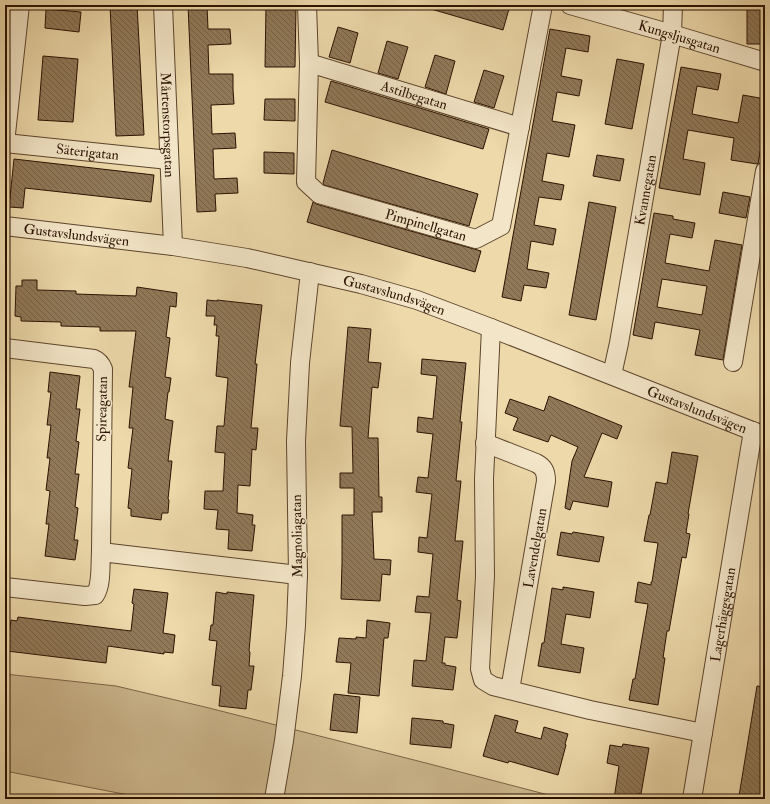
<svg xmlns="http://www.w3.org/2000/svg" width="770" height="804" viewBox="0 0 770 804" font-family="'IM FELL Double Pica',serif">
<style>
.green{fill:#ccb78d;stroke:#7c6448}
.building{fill:url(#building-back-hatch);stroke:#2b1202;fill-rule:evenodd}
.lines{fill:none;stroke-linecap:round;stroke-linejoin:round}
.minor-casing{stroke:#5c442c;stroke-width:20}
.minor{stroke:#f3e6c8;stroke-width:18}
.labels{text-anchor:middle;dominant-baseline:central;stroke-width:3;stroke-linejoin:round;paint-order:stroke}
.street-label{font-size:14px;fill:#2b1202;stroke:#f3e6c8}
</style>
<defs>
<pattern id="building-back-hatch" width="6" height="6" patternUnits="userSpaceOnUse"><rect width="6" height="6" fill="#907959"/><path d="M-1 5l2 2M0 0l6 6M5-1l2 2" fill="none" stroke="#766247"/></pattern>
</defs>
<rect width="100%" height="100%" fill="#edd9aa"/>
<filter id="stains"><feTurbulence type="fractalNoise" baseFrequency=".005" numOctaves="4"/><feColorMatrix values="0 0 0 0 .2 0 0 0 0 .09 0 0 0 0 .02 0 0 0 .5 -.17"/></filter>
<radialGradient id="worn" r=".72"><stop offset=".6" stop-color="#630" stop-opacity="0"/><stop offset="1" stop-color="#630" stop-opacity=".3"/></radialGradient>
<path class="green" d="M5,674L116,686L205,707L422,762L564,799H149L5,771Z"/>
<path class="building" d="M110,5H137L144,135L116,136Z
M188,5H207L208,29H230L231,44L208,45L209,74H233V89L234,104L211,105L212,134L235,133L236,148L213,149L214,179L237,178L238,193L215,194L216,211L197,212Z
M266,5H296L295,67H265Z
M432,5H495L509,9L503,30L431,9Z
M747,5H765V44H747Z
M46,9L81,12L79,32L45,28Z
M338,27L358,33L350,63L329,57Z
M550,29L590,36L588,52L566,48L561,76L582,80L579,96L557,92L552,121L575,125L569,157L547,153L542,181L564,185L561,200L539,197L534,225L556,229L553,245L531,241L527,269L549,273L546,288L524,285L521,301L502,297Z
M387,41L408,47L398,79L378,73Z
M435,55L455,61L446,94L425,87Z
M43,56L78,59L73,122L38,120Z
M617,59L644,64L632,129L605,124Z
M681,67L721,74L718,90L697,86L692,114L738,123L743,95L765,99V123L758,164H757L731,160L734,138L688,130L683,159L705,163L700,195L659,188Z
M484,70L504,76L494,108L474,102Z
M331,81L489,129L483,149L325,102Z
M265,99H295V121L264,120Z
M332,150L478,194L469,226L324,185L323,183Z
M264,152L294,153V174L264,173Z
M597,155L624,159L620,181L593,176Z
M14,159L154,175L151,202L25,188L23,208L9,207Z
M723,192L750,197L746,218L719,213Z
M313,202L316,204L481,251L475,272L307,222Z
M589,202L616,207L596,320L569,315Z
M654,213L673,216V219L695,223L692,238L670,234L665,263L709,271L715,240L742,245L723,360L695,355L700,330L655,322L652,339L633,335ZM662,279L707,286L702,315L657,307Z
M22,280H37V290L76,291V294L136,296L137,287L177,293L176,307L170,306L166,337L170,338L165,377L171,378L169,392H168L165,419L173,421L168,461H172L168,499L169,500L168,513H162L161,520L131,516V509L128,508L132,469L128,468L133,428H129L133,387H129L136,331H100V327L61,326V322L21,321V317L15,316L16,286H22Z
M207,300L217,301V300L262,305L255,364H257L251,428H258L256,450L252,449L250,486L238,485L237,513L253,515L252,525H255L252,551L228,549L229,530L216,529L218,510L204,509L205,491H223L225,453L215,452L217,426H224L228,378L216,376L219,336H216L217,325H214L215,316H206Z
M348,327L371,329L368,362L381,363L378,388L372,387L368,438H378L379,497H382V512H372L374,559L391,560L390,575L382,574L380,601L341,599L342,563V515H354V488H340V473H353L352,427L340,426Z
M422,359L466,363L460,422H462L456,481H461L455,541H463L457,600L461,601L457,638L445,637L442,663H445V665L456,667L453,690L412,686L414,660L426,661L431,613L415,612L417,596L429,597L433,554L418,552L419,537L427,538L432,494L416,492L418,477L428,478L433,434L417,432L418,417L433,419L437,376L421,374Z
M50,372L80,376L76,409H80L76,441L79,442L75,474H79L75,507L78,508L74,540H78L75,560L45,556L49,524H46L50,491L46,490L50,458H47L51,425H47L51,392H48Z
M549,396L622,426L617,439L602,433L584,477L612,482L608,507L573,501L570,510L565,508L572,461L578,447L551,435L548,442L513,430L518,418L505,413L510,399L544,411Z
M672,452L698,456L688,514H689L686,533L690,534L686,558L682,557L669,631H667L663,658H665L658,705L629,700L633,679H635L648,604L635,602L638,582L651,585V582H652L658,543L644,541L649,515H650L656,482L667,484Z
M561,532L572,534L573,532L604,537L599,562L557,555Z
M563,587L594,592L590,618L566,614L561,644L584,648L580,673L538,666L542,643H544L552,588L563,590Z
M134,589L168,593L163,633L175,635L173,653L164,652V654L108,646L106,663L7,651L11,620L17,621L18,617L131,631L134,604L132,603Z
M216,592L227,594V592L254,595L249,651L250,652L249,666H254L251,690H248L246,709L219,706L221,686L212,685L217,641L209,640L211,625H213Z
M367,620L390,623L388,638H384L379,696L348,693L351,663L336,662L339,638L356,639V637L366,638Z
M757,686L765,687V799H755L739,796Z
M334,694L360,697L357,733L330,730Z
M495,715L518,721L515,732L541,739L544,727L568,734L565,744L566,745L558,775L509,761L508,763L483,756Z
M412,718L443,721V723L454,725L451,748L410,744Z
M623,744L649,748L641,794L639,793L638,799H614L619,766L607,763L610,745L622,747Z"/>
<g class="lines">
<defs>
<g id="minor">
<path id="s1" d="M163,5L173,246"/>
<path id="s2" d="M307,5L309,63L306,182L319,194L476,239L501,226L543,5"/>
<path id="s3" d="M570,5L672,34L765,62"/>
<path id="s4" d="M309,63L520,127"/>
<path id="s5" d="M5,143L169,160"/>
<path d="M5,143L20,5"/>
<path id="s6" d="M5,226L173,246L247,258L361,284L417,300L491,328L765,436"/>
<path d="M491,328L484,479L485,576L480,669L483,680L493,686L590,710L703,733"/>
<path d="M5,348L94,359C99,361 101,364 103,369L101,552"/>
<path d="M733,362L765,171"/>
<path id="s7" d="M612,375L619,343L672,34L673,5"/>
<path d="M485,443L536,463C544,467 546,472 546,481L510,690"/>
<path d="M5,587L85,596L95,595C102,585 100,564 101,552L298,575"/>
<path d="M274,799L284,741L292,676L296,625L298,575L296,441L300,363L310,272"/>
<path id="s8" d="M692,799L753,431"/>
</g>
</defs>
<use href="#minor" class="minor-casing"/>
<use href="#minor" class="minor"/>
</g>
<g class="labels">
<g class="street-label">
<text stroke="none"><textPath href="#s3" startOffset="114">Kungsljusgatan</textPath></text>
<text stroke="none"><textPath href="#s4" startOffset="110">Astilbegatan</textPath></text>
<text stroke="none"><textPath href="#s1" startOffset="120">Mårtenstorpsgatan</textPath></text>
<text stroke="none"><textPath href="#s5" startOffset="83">Säterigatan</textPath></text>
<text stroke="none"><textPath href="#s7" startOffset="188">Kvannegatan</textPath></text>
<text stroke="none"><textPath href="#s2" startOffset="306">Pimpinellgatan</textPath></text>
<text stroke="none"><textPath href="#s6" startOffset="72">Gustavslundsvägen</textPath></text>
<text stroke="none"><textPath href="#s6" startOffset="396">Gustavslundsvägen</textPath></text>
<text transform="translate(102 409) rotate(-89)">Spireagatan</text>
<text stroke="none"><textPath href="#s6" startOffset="720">Gustavslundsvägen</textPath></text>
<text transform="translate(297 536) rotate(-91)">Magnoliagatan</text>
<text transform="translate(535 548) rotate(-80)">Lavendelgatan</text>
<text stroke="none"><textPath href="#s8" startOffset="187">Lagerhäggsgatan</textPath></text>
</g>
</g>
<rect width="770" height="804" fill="none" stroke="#edd9aa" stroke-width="20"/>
<rect x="6" y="6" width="758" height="792" fill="none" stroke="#2b1202" stroke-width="2"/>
<rect x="10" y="10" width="750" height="784" fill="none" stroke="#2b1202"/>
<rect width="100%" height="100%" filter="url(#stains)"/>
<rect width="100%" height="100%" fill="url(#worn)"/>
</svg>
